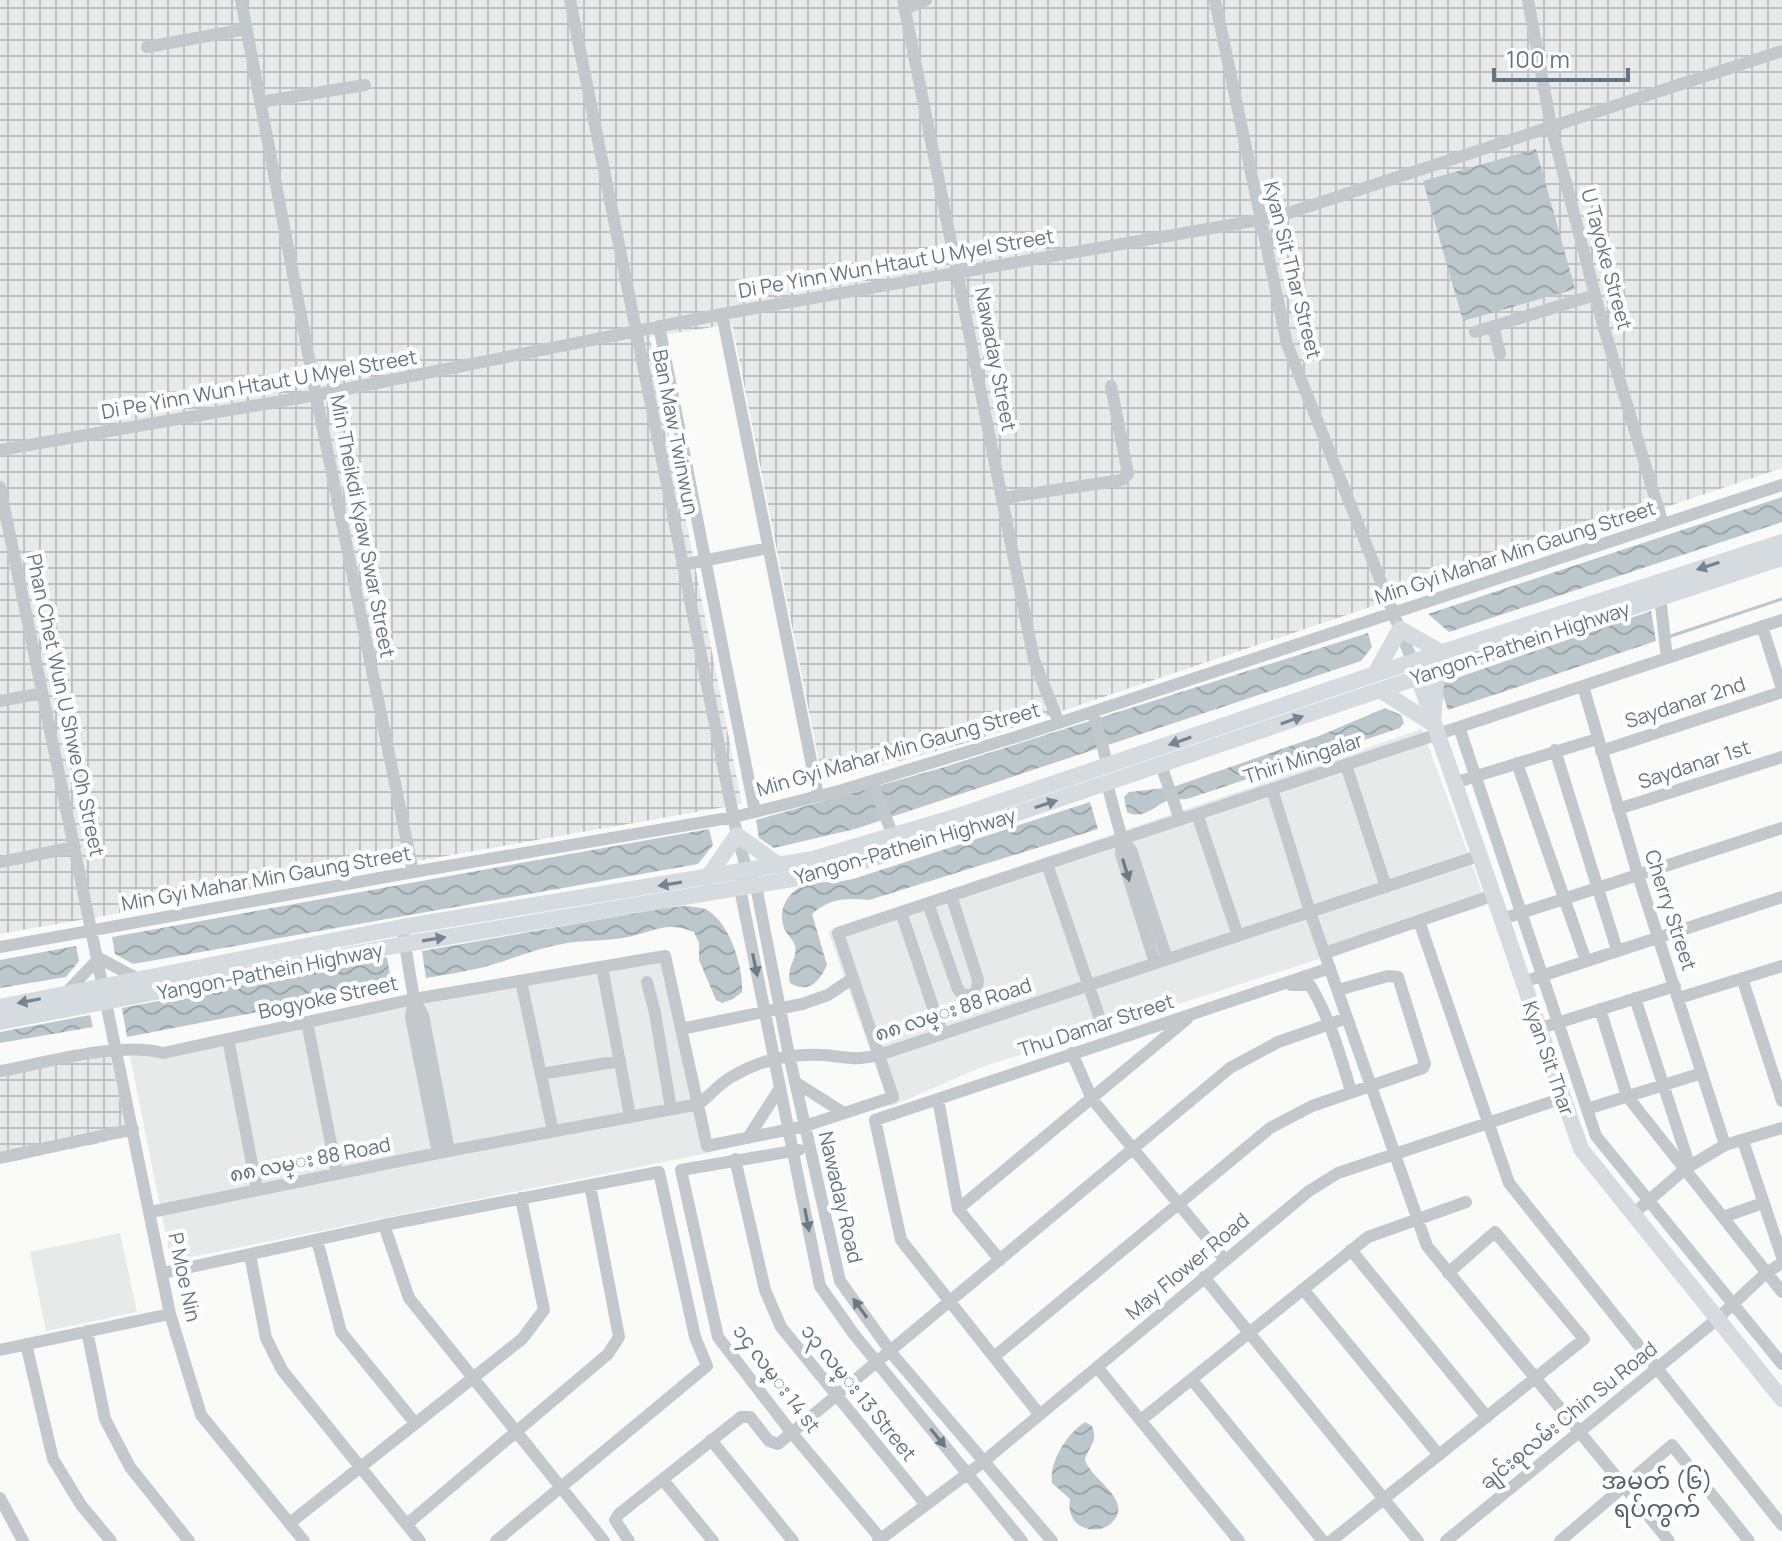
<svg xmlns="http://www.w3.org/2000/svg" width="1782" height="1541" viewBox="0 0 1782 1541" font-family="Manrope,'Noto Sans Myanmar',sans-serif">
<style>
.built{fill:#e8e9e9}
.industrial{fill:url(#industrial-grid)}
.water{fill:url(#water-waves)}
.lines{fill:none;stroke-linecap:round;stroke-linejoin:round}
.stream{stroke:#bbc7cb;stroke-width:3}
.minor{stroke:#c3c8cc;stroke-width:12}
.major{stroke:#d6dbdf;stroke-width:16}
.oneway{fill:#768591}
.oneway2{fill:#6a7a87}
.labels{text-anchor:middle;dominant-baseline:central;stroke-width:8;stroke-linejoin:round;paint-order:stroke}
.street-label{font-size:20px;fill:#657683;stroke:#fff}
.quarter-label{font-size:24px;fill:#57646e;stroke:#fff}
</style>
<defs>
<pattern id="industrial-grid" width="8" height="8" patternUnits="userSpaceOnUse" patternTransform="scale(2)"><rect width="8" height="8" fill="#e8e9e9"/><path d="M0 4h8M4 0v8" fill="none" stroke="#c0c1c2"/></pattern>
<pattern id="water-waves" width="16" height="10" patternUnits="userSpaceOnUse" patternTransform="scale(2)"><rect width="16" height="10" fill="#bbc7cb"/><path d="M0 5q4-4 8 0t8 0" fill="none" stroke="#9ca6aa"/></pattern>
</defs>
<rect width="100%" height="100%" fill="#fafaf8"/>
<path class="built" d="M1422,729L1487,905L979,1068L890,1107L828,931Z
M670,951L713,1152L171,1261L130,1056Z
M120,1233L137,1312L46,1331L30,1252Z"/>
<path class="industrial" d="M0,0H1782V468L973,741L823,782L732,324L650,337L742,804L0,934Z
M110,1055L128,1137L0,1164V1075Z"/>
<path class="water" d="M1536,149L1575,289L1463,321L1423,181Z
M1782,497V522L1449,632L1428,614Z
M1651,611L1656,641L1448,710L1439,684Z
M1368,633L1372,647L1361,661L855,829L774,848L759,838L756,820L938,769Z
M1385,708L1401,715L1404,723L1400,728L1187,799C1181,800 1173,798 1166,801C1153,807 1143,820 1127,812L1124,797L1129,792L1173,787L1319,736Z
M1090,802L1098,829L869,900C845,898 831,898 812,914L827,965C819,982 809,994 790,983C786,966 798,959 795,946C793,938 785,934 783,925C781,917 782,908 786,901C802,875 825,886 853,879Z
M709,829L713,845L698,864L133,964L115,954L112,937Z
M686,906C691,907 700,907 705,909C729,920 744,968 742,992L733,999L722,1003L716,1000L699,960V943L694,932C665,920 652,933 623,938C603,941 582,940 562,944C534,949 508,961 480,968C462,972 444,975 426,978L422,951L665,908Z
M76,946L79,961L66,977L0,988V960Z
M387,957L392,986L127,1037L122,1008Z
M90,1015L93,1027L0,1043V1032Z
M1085,1422L1092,1426C1098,1442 1090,1444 1085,1459C1088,1476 1122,1493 1118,1512C1111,1539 1064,1535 1070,1499L1052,1483C1049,1461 1067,1434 1085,1422Z"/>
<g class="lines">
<path class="stream" d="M1668,637L1782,599"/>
<path class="minor" d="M241,0L316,395L413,872
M570,0L737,835L747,871L756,886L789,1055L840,1281L893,1355L1052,1541
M903,0L1034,660L1059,723
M1215,0L1287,344L1413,663
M1528,0L1551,126L1603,325L1663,524
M905,9L926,0
M147,47L246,29
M260,102L365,85
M722,314L818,796
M659,326L755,812
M1493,326L1500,354
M1475,332L1595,295
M0,450L316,395L722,314L1276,217L1782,51
M0,487L170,1314L201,1415L304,1541
M1002,498L1122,480L1128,474L1111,386
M682,565L768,548
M1660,597L1667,658
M1762,626L1782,689
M1583,686L1638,875L1725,1145
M0,701L42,693
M1093,712L1108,766
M1459,727L1596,1136L1782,1364
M1555,750L1617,950
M1601,751L1782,692
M1517,763L1586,961
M1161,765L1180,820
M1346,765L1386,887
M872,781L893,836
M1454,783L1597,739
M1107,784L1122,839
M1272,789L1310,912L1427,1246L1669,1541
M1618,809L1782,757
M1197,814L1238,936
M0,862L75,847
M1047,864L1099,1016
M743,880L740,889L820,1286L853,1333L1022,1541
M928,903L957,987L962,995H971L977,991L978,980L951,895
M901,912L942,1034
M1502,919L1782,828
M1419,921L1509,1183L1782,1525
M402,927L414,999L411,1017L438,1153
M0,947L413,872L734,817L839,791L1022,735L1782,485
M1325,953L1494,895
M1155,963L1121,854L1122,839L1131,850L1167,959
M602,967L630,1116
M1742,978L1782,1101
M521,981L553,1131
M647,982L655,1013L671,1109
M1523,982L1782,897
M1291,985H1310C1330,1018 1340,1055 1351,1091
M65,994L99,958L140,980
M1635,998L1690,1167
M1679,998L1782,966
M414,999L423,1015L449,1151
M1600,1009L1627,1096L1782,1292
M307,1022L337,1174
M681,1029L802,1004L828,995L853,978
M1538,1029L1675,986
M228,1039L257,1190
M1072,1053L1092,1099L1225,1260
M0,1071C45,1063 120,1041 163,1053L414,999L665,956L707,1146L805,1126L893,1097L838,933L1782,620
M541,1074L620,1061
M795,1082L844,1113
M938,1099L958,1209L1000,1260
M1587,1109L1702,1073
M748,1138L780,1088
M1743,1141L1782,1257
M799,1150L681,1170L718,1337L791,1432L881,1539
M0,1158L133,1129
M735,1159L765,1290L781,1327L926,1505
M958,1209L1187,1019
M151,1212L438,1153L699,1104C710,1095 721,1082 733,1076C760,1060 792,1053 824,1055C845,1057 858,1061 879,1055L1481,855
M1632,1215L1685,1169L1725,1145L1782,1128
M1723,1217L1763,1203
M384,1225L409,1298L604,1541
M317,1240L341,1332L415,1423
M1351,1250L1487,1417
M250,1255L266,1338L282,1370L420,1541
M163,1273L384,1225L659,1172L695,1337L707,1366L496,1541
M1204,1277L1418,1541
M1303,1289L1439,1455
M87,1331L105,1419L130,1467L189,1541
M26,1344L53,1459L81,1505L111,1541
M0,1350L170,1314
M995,1356L1270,1128L1312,1106L1423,1068L1425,1064L1398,977L1388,976L1338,990
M1097,1367L1239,1541
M1192,1380L1323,1541
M1040,1415L901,1240L875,1120L1330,968
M1141,1420L1368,1237L1466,1202
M711,1440L793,1541
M663,1480L713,1541
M0,1498L23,1541
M290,1523L522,1339L544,1310L521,1198
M407,1524L608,1354L619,1337L590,1185
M629,1541L615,1520L619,1514L741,1417H750L769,1441L778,1444L1230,1068L1278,1042L1347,1018
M878,1541L983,1462L1309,1191L1338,1173L1563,1098
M1331,1541L1584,1339L1495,1232L1448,1273
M1446,1541L1716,1320L1766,1273L1782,1263
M1560,1541L1672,1445L1749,1541"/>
<path class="major" d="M1415,668L1581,1149L1782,1399
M1375,674L1400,629L1443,653
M1380,690L1433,724L1437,671
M707,878L737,835L779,865
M0,1007L402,927L813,859L955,817L1375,674L1782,542
M0,1022L405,944L816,875L959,833L1380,690L1782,558"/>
</g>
<defs><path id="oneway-solid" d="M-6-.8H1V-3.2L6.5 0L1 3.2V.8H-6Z" transform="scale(2)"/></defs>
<g class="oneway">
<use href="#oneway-solid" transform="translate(1708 566) rotate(162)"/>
<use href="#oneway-solid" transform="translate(1292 720) rotate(-19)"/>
<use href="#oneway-solid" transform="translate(1180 741) rotate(161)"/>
<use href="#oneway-solid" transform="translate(1046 804) rotate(-18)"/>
<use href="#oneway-solid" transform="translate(670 884) rotate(171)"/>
<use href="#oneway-solid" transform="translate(434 939) rotate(-9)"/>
<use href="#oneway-solid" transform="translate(29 1001) rotate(169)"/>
</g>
<g class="oneway2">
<use href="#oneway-solid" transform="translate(1126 870) rotate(73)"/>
<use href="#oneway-solid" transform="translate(755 965) rotate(78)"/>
<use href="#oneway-solid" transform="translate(807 1220) rotate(79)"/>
<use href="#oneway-solid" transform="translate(860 1308) rotate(-126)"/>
<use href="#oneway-solid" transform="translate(938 1438) rotate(51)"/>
</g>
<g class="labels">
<g class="street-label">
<text transform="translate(1607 259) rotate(75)">U Tayoke Street</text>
<text transform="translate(896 263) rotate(-10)">Di Pe Yinn Wun Htaut U Myel Street</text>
<text transform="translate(1293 270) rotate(76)">Kyan Sit Thar Street</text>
<text transform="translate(996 359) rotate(79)">Nawaday Street</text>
<text transform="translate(259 384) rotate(-10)">Di Pe Yinn Wun Htaut U Myel Street</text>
<text transform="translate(676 432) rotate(79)">Ban Maw Twinwun</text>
<text transform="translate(363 526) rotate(79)">Min Theikdi Kyaw Swar Street</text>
<text transform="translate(1515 552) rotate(-18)">Min Gyi Mahar Min Gaung Street</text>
<text transform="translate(1520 643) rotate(-18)">Yangon-Pathein Highway</text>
<text transform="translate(1685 702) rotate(-18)">Saydanar 2nd</text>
<text transform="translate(66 705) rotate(78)">Phan Chet Wun U Shwe Oh Street</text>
<text transform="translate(898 749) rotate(-16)">Min Gyi Mahar Min Gaung Street</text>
<text transform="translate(1303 758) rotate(-18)">Thiri Mingalar</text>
<text transform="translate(1694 764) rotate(-18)">Saydanar 1st</text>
<text transform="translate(905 846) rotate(-16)">Yangon-Pathein Highway</text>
<text transform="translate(266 878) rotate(-10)">Min Gyi Mahar Min Gaung Street</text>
<text transform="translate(1671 910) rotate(72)">Cherry Street</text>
<text transform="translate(270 971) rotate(-11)">Yangon-Pathein Highway</text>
<text transform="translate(328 997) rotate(-12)">Bogyoke Street</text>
<text transform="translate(953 1009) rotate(-18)">၈၈ လမ္း 88 Road</text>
<text transform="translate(1096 1025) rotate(-18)">Thu Damar Street</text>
<text transform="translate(1549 1058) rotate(71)">Kyan Sit Thar</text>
<text transform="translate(310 1159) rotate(-11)">၈၈ လမ္း 88 Road</text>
<text transform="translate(841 1197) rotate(77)">Nawaday Road</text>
<text transform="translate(1187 1266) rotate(-40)">May Flower Road</text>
<text transform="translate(185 1277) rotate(78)">P Moe Nin</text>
<text transform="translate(777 1378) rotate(53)">၁၄ လမ္း 14 st</text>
<text transform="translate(859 1392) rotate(51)">၁၃ လမ္း 13 Street</text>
<text transform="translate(1568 1415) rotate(-39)">ချင်းစုလမ်း Chin Su Road</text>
</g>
<g class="quarter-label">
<text x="1657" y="1479">အမှတ် (၆)<tspan x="1657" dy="28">ရပ်ကွက်</tspan></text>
</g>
</g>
<path d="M1494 68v12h134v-12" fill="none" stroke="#657683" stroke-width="4"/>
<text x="1506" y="68" font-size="24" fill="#657683" stroke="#ffffff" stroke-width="6" paint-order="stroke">100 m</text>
</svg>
